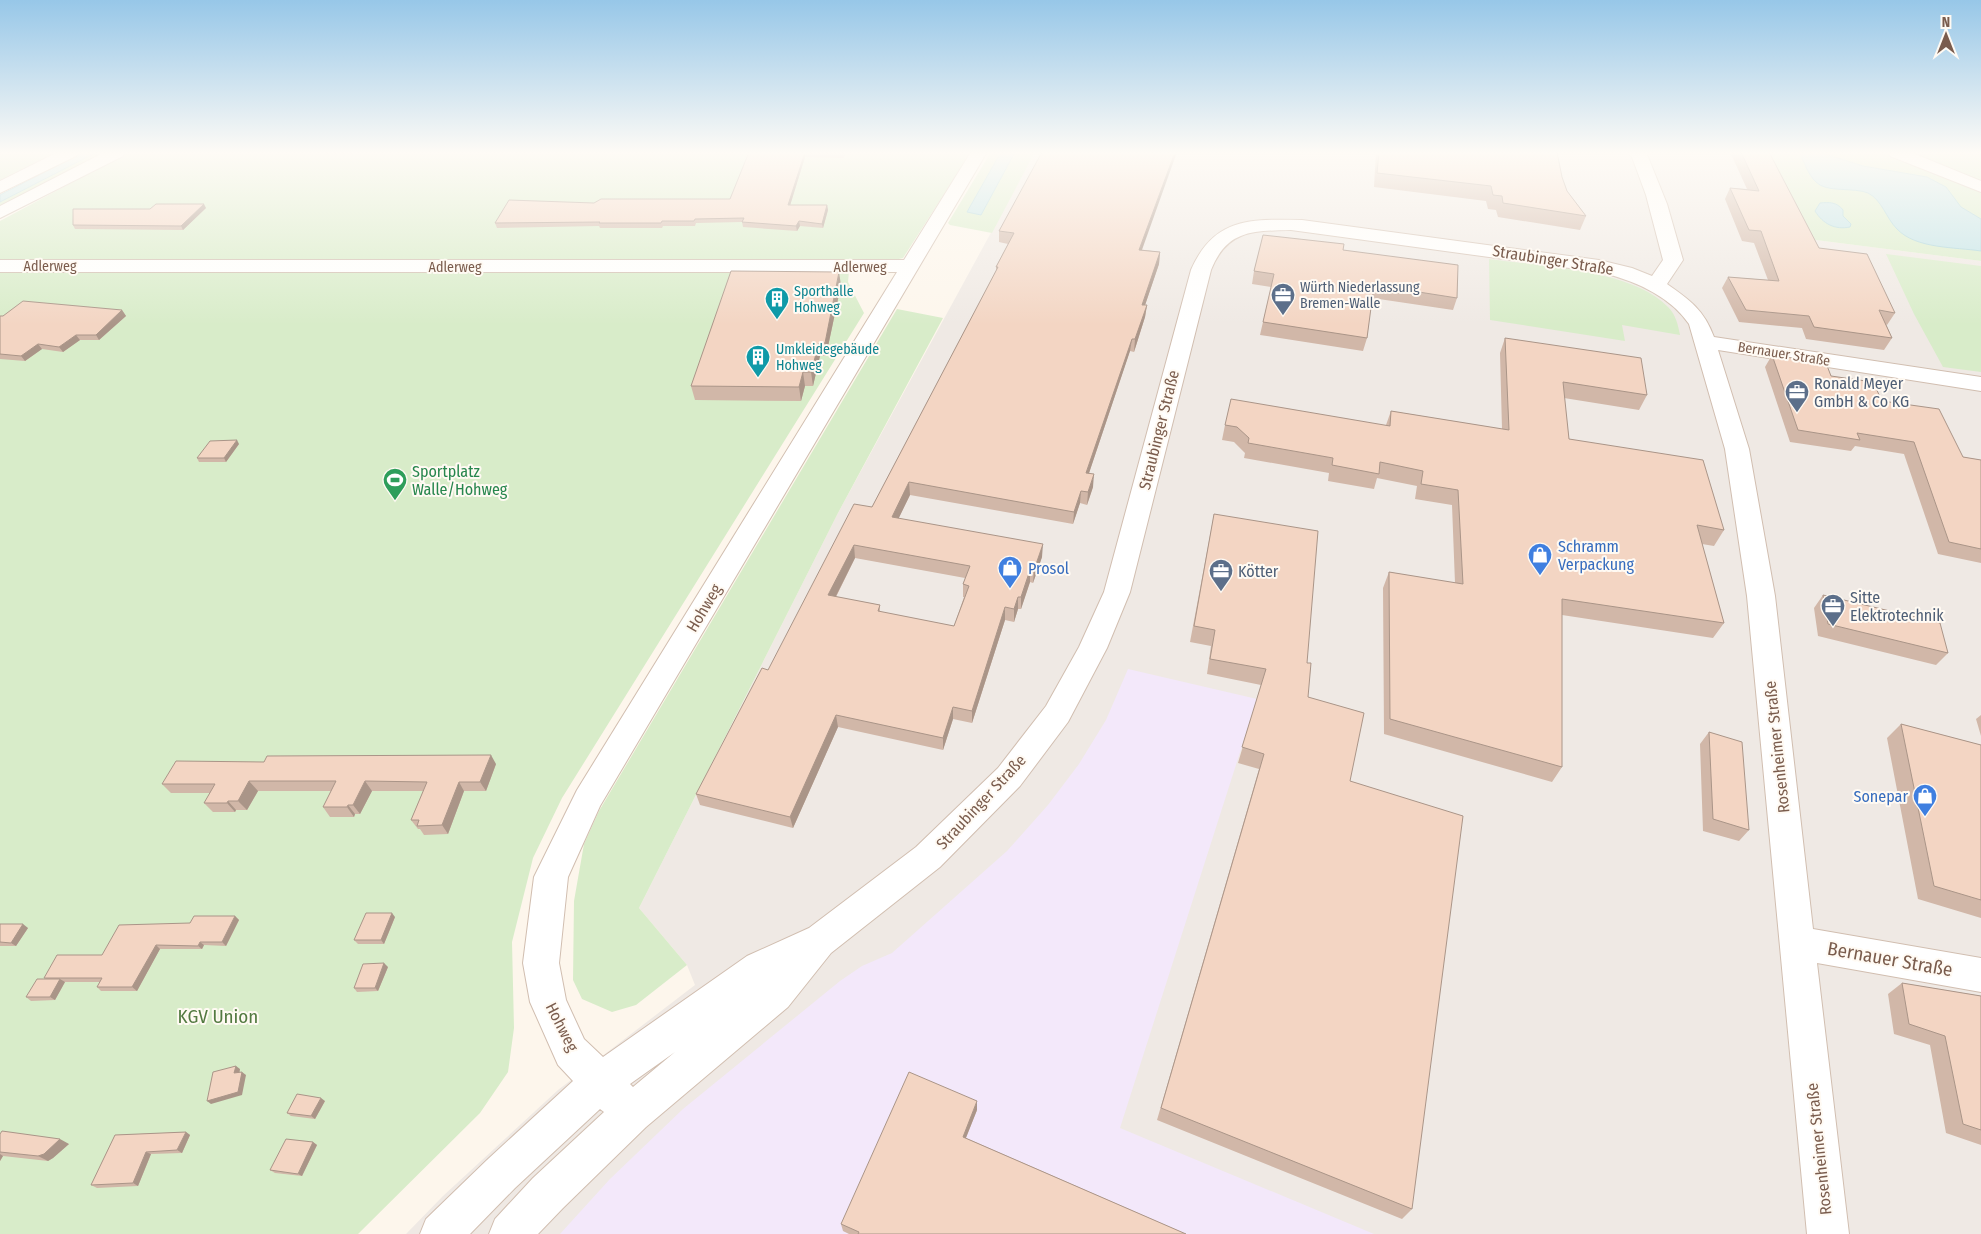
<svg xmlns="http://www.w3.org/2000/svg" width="1981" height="1234" viewBox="0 0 1981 1234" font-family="'Fira Sans Condensed',sans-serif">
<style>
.industrial{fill:#efe9e4}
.education{fill:#f3e8fa}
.green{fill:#d8ecc9}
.water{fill:#bfe3e8;stroke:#a5d3da}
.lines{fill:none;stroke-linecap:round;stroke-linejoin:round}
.minor-casing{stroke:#d1beb0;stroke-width:2}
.minor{fill:#fff;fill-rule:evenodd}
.wall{fill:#d1b7a8;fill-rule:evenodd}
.shaded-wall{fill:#aa9588}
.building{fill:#f3d5c3;stroke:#aa9588;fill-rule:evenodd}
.labels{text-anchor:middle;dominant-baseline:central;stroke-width:4;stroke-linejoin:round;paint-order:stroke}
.far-street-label{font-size:14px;fill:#7a5c4d;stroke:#fffaf3}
.far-service-label{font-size:14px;fill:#4e5e75;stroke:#fffaf3;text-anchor:start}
.far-culture-label{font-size:14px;fill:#0d838f;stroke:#fffaf3;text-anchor:start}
.street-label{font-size:16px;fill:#7a5c4d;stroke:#fffaf3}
.service-label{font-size:16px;fill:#4e5e75;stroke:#fffaf3;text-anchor:start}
.leisure-label{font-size:16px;fill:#27864d;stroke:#fffaf3;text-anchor:start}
.shop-label{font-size:16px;fill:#366cbe;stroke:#fffaf3;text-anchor:start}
.near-street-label{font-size:19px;fill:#7a5c4d;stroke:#fffaf3}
.near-park-label{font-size:19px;fill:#537a41;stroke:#fffaf3}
</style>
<rect width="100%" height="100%" fill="#fdf6ec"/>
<path class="industrial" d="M1035,152H1765L1808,239L1981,261V1234H406L443,1196L558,1090L695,985L687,965L639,908L838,513Z"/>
<path class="education" d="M1128,669L1257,699L1120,1128L1374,1234H560L610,1179L683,1109L840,981L862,966L892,953L1007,851L1048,805L1079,764L1106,720Z"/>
<path class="green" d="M0,152H56L0,180Z
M97,152H111L0,210V202Z
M129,152H971L903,258L849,271L848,282L864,313L562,798L533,858L512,942L514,1028L508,1072L480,1113L358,1234H0V221Z
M991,152H1001L967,212L981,215L1015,152H1035L992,233L950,225L948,223Z
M1765,152H1882L1981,192V261L1808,239Z
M1906,152H1981V183Z
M1886,254L1981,266V372L1943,367L1914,314Z
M1489,259C1540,266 1631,269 1668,307C1676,315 1678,325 1680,335L1622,325L1625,341L1490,320Z
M897,309L943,318L838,513L639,908L687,965L636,1005L612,1012L582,999L573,980L574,901L584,844L599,811Z"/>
<path class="water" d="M84,152H97L0,202V195Z
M1001,152H1015L981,215L967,212Z
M1799,152H1819L1863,166L1927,177L1946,187L1961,207L1981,219V251C1955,247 1916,249 1897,229C1886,218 1882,200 1868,193C1854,187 1826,193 1816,182C1808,175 1804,161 1799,152Z
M1820,203C1829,202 1837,202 1843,210V216L1851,224L1850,227C1835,230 1823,224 1815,211Z"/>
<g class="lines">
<defs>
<path id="minor" d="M58,152H78L76,156L0,193V181Z
M105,152H125L123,156L0,218V206Z
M971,152H987L600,806L568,877L559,963L566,1000L584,1039L603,1057L747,956L809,928L916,847L998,768L1046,706L1079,647L1104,592L1191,270C1214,217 1251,219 1302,220L1599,260L1632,268L1652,276L1663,260L1646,195L1632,157L1627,152H1646L1667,204L1683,260L1667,284C1690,300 1704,310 1714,337L1981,377V391L1718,350L1749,449L1775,596L1813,929L1981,958V992L1817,963L1849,1234H1807L1747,596L1725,449L1689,324C1669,295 1633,280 1599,272L1291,230C1252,231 1227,230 1211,270L1130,592L1107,648L1068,722L1020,786L940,867L831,953L788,1007L646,1127L563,1208L538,1234H489L495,1219L533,1178L604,1112L600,1109L515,1188L470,1234H420L426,1219L487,1160L573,1081L558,1065L530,1002L523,963L534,877L577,790L897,272H0V260H904ZM675,1052L633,1087L630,1084Z
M1888,152H1910L1981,181V192L1890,156Z"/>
</defs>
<use href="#minor" class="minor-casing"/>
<use href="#minor" class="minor"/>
</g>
<path class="wall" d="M325,152H357L355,154H326Z
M749,152H845L844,158L805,157L790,205H827L828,210L823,228L800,226L797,231L743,227L742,222L696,223L695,226H663L662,228H600L599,226L497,228L495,223L594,203L730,199Z
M1376,152H1557L1562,177L1567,191L1586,216L1580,230L1498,217L1496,210L1488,209L1486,201L1374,187Z
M1730,152H1769L1819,248L1895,313L1887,325L1886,324L1892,338L1884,350L1806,339L1802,328L1739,322L1722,288L1728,277L1768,280L1754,243L1742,241L1725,199L1730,188L1747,189Z
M206,208L183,230L75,229L73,225L150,209Z
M999,231L1160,252L1159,264L1145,305H1147L1145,317L1134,352L1130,351L1089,473L1093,487L1087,505L1080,503L1073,524L910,495L898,519L1042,557L1033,583L1030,582L1021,609H1018L1014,622L1005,620L972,723L953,719L943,750L838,727L793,828L700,805L696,794L768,670L872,507L996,271V267L1008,244L999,242ZM855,558L965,578L963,584V597H964L954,626L880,612V605L836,597Z
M1343,250L1457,298L1453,310L1372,298L1367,338L1363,351L1260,335L1271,287L1252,284L1254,271Z
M841,285L826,356H820L813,386H805L801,401L695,400L691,386Z
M122,310L126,316L99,340H80L63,352L42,349L25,361L0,359V316Z
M1505,338L1647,395L1639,410L1564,398L1569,439L1724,530L1714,546L1702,544L1724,623L1713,638L1562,615V767L1552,782L1384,734L1383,588L1389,572L1455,583L1452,505L1415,499L1417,486L1377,478L1374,489L1328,481L1329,473L1244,458L1245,453L1234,442L1222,440L1225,425H1386L1391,411L1502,429L1500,353Z
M1772,355L1831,376L1882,401L1963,457L1981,460V563L1938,554L1904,454L1855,446L1851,451L1790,442L1765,367Z
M239,444L226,462H199L197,458Z
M1214,514L1307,663L1308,697L1350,781L1412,1209L1402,1219L1157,1120L1259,769L1238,763L1261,685L1207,674L1211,646L1190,642Z
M1823,595L1948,653L1936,665L1818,636L1814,608Z
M1981,715V736L1976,719Z
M1901,724L1981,745V918L1918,899L1887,738Z
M1709,732L1749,830L1739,841L1703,831L1700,744Z
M496,764L486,791H464L448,834L424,835L420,829H418L411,820L423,791H372L360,814H355L354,817H330L323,807L331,791H258L247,810H236L235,812H213L204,803L210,793H171L162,784Z
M235,916L239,920L226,946L204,945L202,949H160L137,991H101L97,987L100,982H64H65L55,1000L31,1001L26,997L44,979L102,955L190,923Z
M395,917L384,944H358L354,940Z
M0,924L28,928L16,946H0Z
M388,967L378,991L357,992L354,988Z
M1902,983L1981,996V1145L1946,1133L1930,1045L1894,1034L1888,994Z
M325,1101L315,1119L291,1116L287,1113Z
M977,1110L966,1138L1186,1234H849L843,1231L841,1224Z
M186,1132L190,1135L182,1153L151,1154L138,1186L97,1188L91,1185L115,1135Z
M0,1134L69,1144L53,1158L48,1161L3,1156L0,1161Z
M313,1142L317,1145L302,1176L275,1173L270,1170Z"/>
<path class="shaded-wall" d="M805,152V157L789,209L788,205Z
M1175,152H1177L1138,261L1139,250Z
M204,204L206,208L183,230L181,226Z
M827,205L828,210L823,228L822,224Z
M799,221L800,226L797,231L796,226Z
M1160,252L1159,264L1141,317L1142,305Z
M839,272L841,285L826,356L825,343Z
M1147,305L1145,317L1134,352L1135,339Z
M122,310L126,316L99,340L96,335Z
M76,335L80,340L63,352L59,347Z
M1132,339L1130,351L1085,485L1086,473Z
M819,343L820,356L813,386L811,372Z
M38,344L42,349L25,361L21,356Z
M803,372L805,386L801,401L799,387Z
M237,440L239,444L226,462L224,458Z
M1094,474L1093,487L1087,505L1088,492Z
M909,482L910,495L893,530L892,517Z
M1081,491L1080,503L1073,524L1074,512Z
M1043,544L1042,557L1033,583L1034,570Z
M854,545L855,558L830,608L828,595Z
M1030,570V582L1021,609V597Z
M1018,597V609L1014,622V609Z
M1005,607V620L972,723V711Z
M953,707V719L943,750V738Z
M836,715L838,727L793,828L790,817Z
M491,755L496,764L486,791L480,782Z
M249,781L258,791L247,810L238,801Z
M365,781L372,791L360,814L353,805Z
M459,782L464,791L448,834L442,825Z
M228,801L236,810L235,812L227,803Z
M348,805L355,814L354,817L347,807Z
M392,913L395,917L384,944L381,940Z
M235,916L239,920L226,946L222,942Z
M23,924L28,928L16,946L11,943Z
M200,942L204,945L202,949L198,946Z
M156,945L160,949L137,991L132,987Z
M384,963L388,967L378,991L375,988Z
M60,979L65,982L55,1000L50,997Z
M236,1066L240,1069L239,1077L234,1073Z
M242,1072L246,1075L242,1095L211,1104L207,1101Z
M321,1098L325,1101L315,1119L311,1116Z
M977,1101V1110L963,1145V1137Z
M186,1132L190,1135L182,1153L177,1150Z
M60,1139L69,1144L53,1158L48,1161L38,1156Z
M313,1142L317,1145L302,1176L298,1174Z
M146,1152L151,1154L138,1186L133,1183Z
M0,1154L3,1156L0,1161Z"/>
<path class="building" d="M749,152H844L843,153L805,152L788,205H827L822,224L799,221L796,226L742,222L744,218L695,219L694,221H662L661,223H599L600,222L495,223L509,200L594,203L601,199H730Z
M1042,152H1175L1139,250L1160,252L1142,305H1147L1135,339H1132L1086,473L1094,474L1088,492L1081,491L1074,512L909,482L892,517L1043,544L1034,570H1030L1021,597H1018L1014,609L1005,607L972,711L953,707L943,738L836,715L790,817L696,794L762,668L768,670L854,504L872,507L998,267H996L1014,233L999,231ZM854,545L970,566L963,584L969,586L954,626L878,611L880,605L828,595Z
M1379,152H1557L1562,177L1567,191L1586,216L1503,203L1502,196L1493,195L1491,186L1377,173Z
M1741,152H1769L1819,248L1867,254L1895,313L1879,310L1892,338L1814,327L1809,316L1746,310L1728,277L1779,281L1761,231L1749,230L1730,188L1759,191Z
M156,204H204L181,226L73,225V209H150Z
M1263,235L1344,244L1343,250L1458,265L1457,298L1374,285L1367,338L1263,322L1274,274L1254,271Z
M731,271L839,272L825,343H819L811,372H803L799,387L691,386Z
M23,301L122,310L96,335H76L59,347L38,344L21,356L0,354V316H3Z
M1505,338L1641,358L1647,395L1563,382L1569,439L1703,460L1724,530L1697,525L1724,623L1562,599V767L1390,719L1389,572L1463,584L1458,490L1421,484L1423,471L1380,462L1379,474L1332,465L1333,458L1248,443L1249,438L1237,427L1225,425L1231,399L1390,426L1391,411L1509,430Z
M1772,355L1826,363L1831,376L1873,382L1882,401L1939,409L1963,457L1981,460V549L1949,542L1914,442L1857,433L1860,440L1798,430Z
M237,440L224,458H197L210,441Z
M1214,514L1318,531L1307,663H1311L1308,697L1364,713L1350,781L1463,816L1412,1209L1161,1108L1264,754L1242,747L1266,669L1210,659L1215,630L1194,626Z
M1823,595L1940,623L1948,653L1828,624Z
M1901,724L1981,745V900L1934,886Z
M1709,732L1742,742L1749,830L1713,819Z
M491,755L480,782H459L442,825L417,826L419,820H411L427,782L365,781L353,805H348L347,807H323L336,781H249L238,801H228L227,803H204L215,784H162L176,761L264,762L267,756Z
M366,913H392L381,940H354Z
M194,916H235L222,942H200L198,946L156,945L132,987H97L102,978H44L57,955H102L119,925L190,923Z
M0,924H23L11,943L0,942Z
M384,963L375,988H354L363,964Z
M37,979H60L50,997H26Z
M1902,983L1981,996V1130L1963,1124L1945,1036L1909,1024Z
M236,1066L234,1073L242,1072L238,1092L207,1101L213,1072Z
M909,1072L977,1101L963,1137L1186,1234H858L859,1232L841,1224Z
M297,1094L321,1098L311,1116L287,1113Z
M2,1131L60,1139L44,1154L38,1156L0,1152V1134Z
M186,1132L177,1150L146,1152L133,1183L91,1185L115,1135Z
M286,1139L313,1142L298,1174L270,1170Z"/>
<linearGradient id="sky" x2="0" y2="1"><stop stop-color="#97c7e8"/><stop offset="0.47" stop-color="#fefbf6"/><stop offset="1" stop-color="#fefbf6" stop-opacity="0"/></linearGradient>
<rect width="1981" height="325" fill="url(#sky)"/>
<defs>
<symbol id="office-pin" viewBox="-11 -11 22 30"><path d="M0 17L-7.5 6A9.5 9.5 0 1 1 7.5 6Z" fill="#5c6f8a" stroke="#fffaf3"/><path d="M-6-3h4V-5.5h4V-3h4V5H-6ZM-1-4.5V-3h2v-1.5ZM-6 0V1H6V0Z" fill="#fff"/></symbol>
<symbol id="building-pin" viewBox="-11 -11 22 30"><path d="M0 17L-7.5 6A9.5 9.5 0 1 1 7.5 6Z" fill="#0f9aa8" stroke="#fffaf3"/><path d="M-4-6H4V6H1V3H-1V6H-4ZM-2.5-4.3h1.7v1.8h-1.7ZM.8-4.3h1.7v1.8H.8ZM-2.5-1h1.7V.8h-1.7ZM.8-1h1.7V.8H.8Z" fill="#fff"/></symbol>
<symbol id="stadium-pin" viewBox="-11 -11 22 30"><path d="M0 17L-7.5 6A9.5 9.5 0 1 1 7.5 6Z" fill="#2e9e5b" stroke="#fffaf3"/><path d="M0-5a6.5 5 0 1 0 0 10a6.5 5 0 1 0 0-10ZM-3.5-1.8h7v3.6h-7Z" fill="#fff"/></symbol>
<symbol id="shop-pin" viewBox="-11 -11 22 30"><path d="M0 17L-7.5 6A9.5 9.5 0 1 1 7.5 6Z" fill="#3f7fe0" stroke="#fffaf3"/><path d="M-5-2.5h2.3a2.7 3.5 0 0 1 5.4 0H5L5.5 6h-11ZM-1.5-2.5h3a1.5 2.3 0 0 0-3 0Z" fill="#fff"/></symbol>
</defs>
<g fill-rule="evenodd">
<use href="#office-pin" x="1269" y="281" width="28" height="38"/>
<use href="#building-pin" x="763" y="285" width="28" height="38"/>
<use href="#building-pin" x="744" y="343" width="28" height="38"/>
<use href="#office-pin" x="1783" y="378" width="28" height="38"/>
<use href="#stadium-pin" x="381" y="466" width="28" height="38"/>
<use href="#shop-pin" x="1526" y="541" width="28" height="38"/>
<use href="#shop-pin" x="996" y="554" width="28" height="38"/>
<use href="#office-pin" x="1207" y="557" width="28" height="38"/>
<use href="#office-pin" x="1819" y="592" width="28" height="38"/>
<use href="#shop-pin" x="1911" y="782" width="28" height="38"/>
</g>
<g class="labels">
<g class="far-street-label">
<text x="50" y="266">Adlerweg</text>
<text x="455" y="267">Adlerweg</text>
<text x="860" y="267">Adlerweg</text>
<text transform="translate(1784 354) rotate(9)">Bernauer Straße</text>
</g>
<g class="far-service-label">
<text x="1300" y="287">Würth Niederlassung<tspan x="1300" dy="16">Bremen-Walle</tspan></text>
</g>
<g class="far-culture-label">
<text x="794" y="291">Sporthalle<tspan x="794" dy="16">Hohweg</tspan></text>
<text x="776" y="349">Umkleidegebäude<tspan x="776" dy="16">Hohweg</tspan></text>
</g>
<g class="street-label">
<text transform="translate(1553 260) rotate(9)">Straubinger Straße</text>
<text transform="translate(1159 430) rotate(-76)">Straubinger Straße</text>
<text transform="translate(704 608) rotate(-59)">Hohweg</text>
<text transform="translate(1777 747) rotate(-96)">Rosenheimer Straße</text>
<text transform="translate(981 802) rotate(-47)">Straubinger Straße</text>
<text transform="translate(562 1027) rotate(63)">Hohweg</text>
<text transform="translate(1819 1149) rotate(-96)">Rosenheimer Straße</text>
</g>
<g class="service-label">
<text x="1814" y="383">Ronald Meyer<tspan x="1814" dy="18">GmbH &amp; Co KG</tspan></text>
<text x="1238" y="571">Kötter</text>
<text x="1850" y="597">Sitte<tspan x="1850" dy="18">Elektrotechnik</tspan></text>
</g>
<g class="leisure-label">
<text x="412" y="471">Sportplatz<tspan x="412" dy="18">Walle/Hohweg</tspan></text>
</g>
<g class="shop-label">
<text x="1558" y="546">Schramm<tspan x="1558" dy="18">Verpackung</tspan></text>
<text x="1028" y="568">Prosol</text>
<text x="1908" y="796" text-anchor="end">Sonepar</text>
</g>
<g class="near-street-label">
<text transform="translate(1890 959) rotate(10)">Bernauer Straße</text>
</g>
<g class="near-park-label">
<text x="218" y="1016">KGV Union</text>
</g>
</g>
<g transform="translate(1946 35)" stroke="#fffaf3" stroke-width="4" paint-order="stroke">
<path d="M0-4L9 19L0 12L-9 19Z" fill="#7a5c4d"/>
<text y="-8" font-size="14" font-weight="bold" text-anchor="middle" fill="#7a5c4d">N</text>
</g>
</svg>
